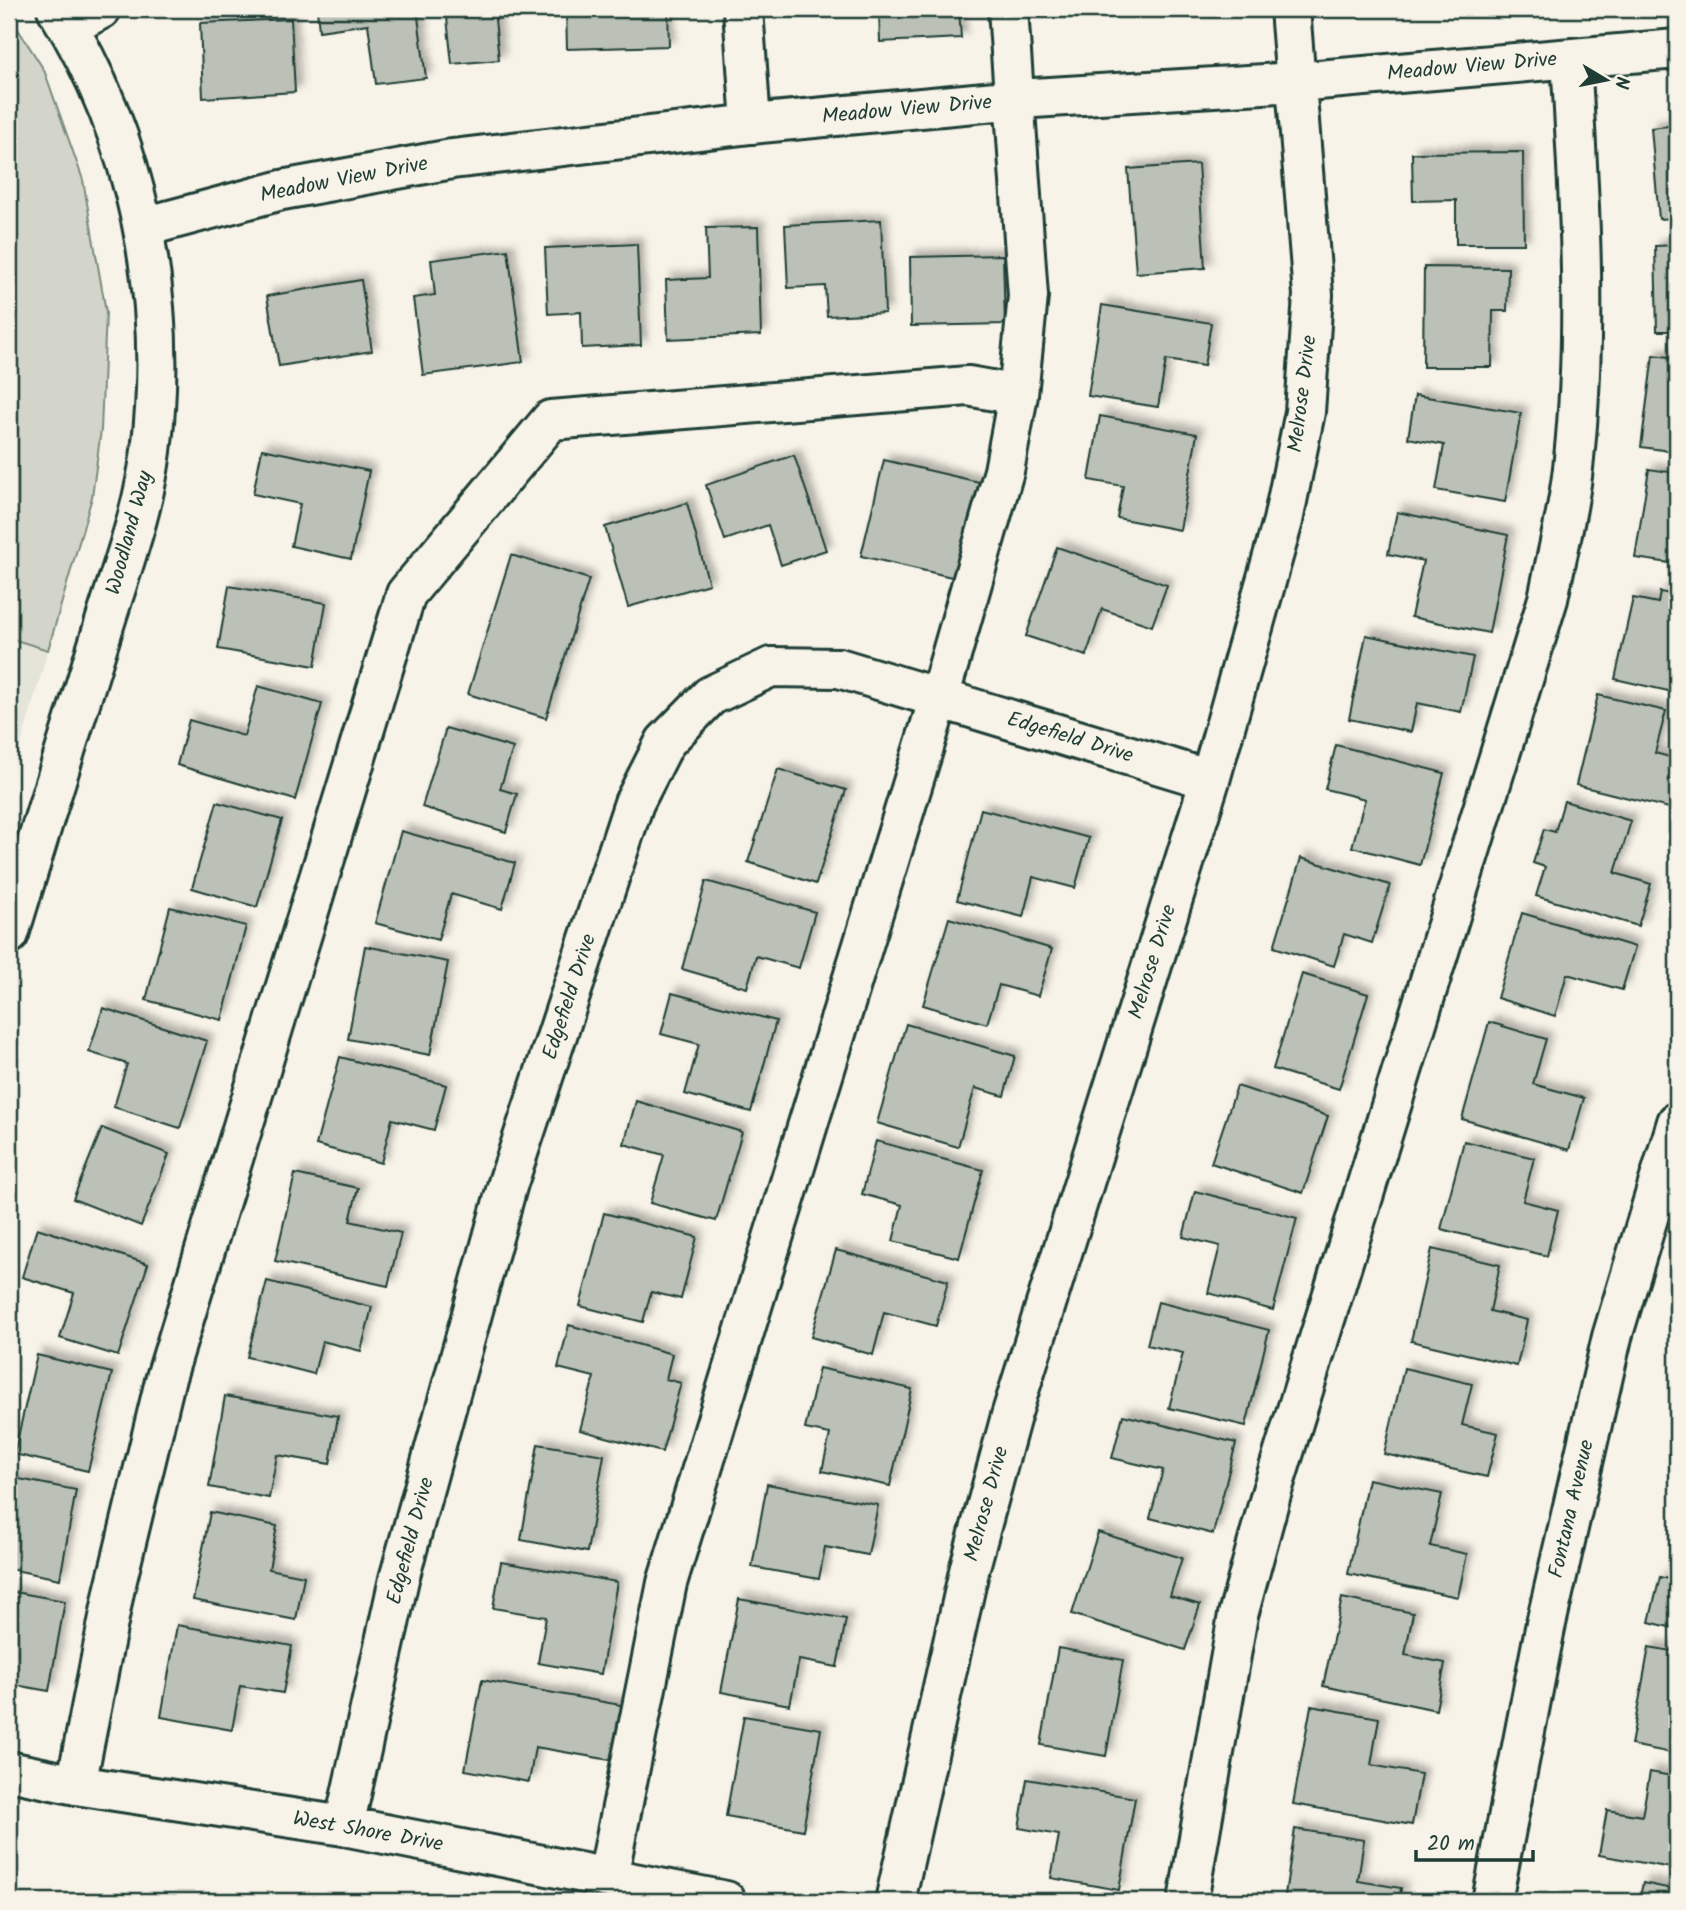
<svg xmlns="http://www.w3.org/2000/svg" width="1686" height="1910" viewBox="0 0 1686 1910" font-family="Kalam,sans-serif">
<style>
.built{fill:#e5e4d9}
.green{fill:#d3d5ca;stroke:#79897f;stroke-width:2}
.building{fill:#bbc1b6;stroke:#1f3d34;stroke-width:2;filter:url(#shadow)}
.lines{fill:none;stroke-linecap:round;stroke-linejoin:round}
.minor-casing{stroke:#1f3d34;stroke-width:44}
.minor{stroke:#f7f3e8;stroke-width:38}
.labels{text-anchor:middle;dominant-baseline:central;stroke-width:5;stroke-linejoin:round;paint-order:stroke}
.street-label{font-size:21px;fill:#1f3d34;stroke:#f7f3e8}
</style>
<defs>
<filter id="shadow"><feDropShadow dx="6" dy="-6" stdDeviation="3.5" flood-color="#0004"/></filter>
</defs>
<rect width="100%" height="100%" fill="#f7f3e8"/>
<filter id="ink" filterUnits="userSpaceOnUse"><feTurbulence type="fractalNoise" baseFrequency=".0143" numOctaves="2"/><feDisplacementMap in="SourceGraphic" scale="14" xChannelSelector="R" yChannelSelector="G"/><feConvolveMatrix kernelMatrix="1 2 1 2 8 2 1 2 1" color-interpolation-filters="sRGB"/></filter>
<g filter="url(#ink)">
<path class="built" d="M9,638L48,650L9,786Z"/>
<path class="green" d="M9,15L44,70L83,180L106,312L101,430L92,497L48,650L9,638Z"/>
<path class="building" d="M317,9H417L426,78L376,84L368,24L319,31Z
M446,9H541L542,15L495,19L499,60L452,64Z
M566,9H668L669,46L567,49Z
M879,9H959L961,38L880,42Z
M1084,9H1188V11L1084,17Z
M291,19L295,92L203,98L200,23Z
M1677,125V218L1659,219L1651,128Z
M1523,152L1524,244H1456V200L1413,201L1412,153Z
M1198,164L1205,268L1136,273L1128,169Z
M881,220L885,313L827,316L825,286L788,288L785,225Z
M758,227L761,335L668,339L666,280L708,278L706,228Z
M637,244L641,345L582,348L581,312L548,314L545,248Z
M1677,245V331H1657L1655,246Z
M508,250L523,362L423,375L413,298L435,295L431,260Z
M1003,255L1005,324L911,326L910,257Z
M1424,267L1508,268L1507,311H1493L1492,367H1423Z
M361,280L372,351L279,366L267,296Z
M1102,305L1211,323L1204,366L1166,360L1158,407L1088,396Z
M1653,355L1677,358V452L1641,447Z
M1415,395L1521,413L1505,502L1436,490L1444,445L1408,438Z
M1100,416L1197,434L1180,530L1117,518L1123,486L1089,480Z
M262,449L369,471L351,559L291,546L300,504L253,494Z
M794,455L826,550L781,565L768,525L725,540L706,485Z
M884,460L979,482L956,578L861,556Z
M1649,469L1677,473V564L1635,558Z
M687,503L709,584L628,607L605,527Z
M1397,512L1508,535L1489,633L1411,617L1423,561L1388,554Z
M1057,547L1167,585L1152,626L1102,609L1086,656L1026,636Z
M511,555L589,579L546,718L468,694Z
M229,586L326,603L315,666L218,649Z
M1660,592L1677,595V693L1615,679L1633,598L1658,603Z
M1366,635L1473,657L1461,712L1417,703L1411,732L1349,719Z
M258,686L322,704L295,800L177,765L189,720L244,736Z
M1598,695L1666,711L1655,753L1677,759V810L1576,785Z
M446,728L513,748L500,789L517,794L506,832L422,807Z
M1336,745L1444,773L1420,865L1352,847L1365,799L1325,789Z
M778,769L846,790L816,884L748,862Z
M1564,801L1631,821L1615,873L1651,884L1638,926L1536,896L1545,867L1533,863L1544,829L1555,832Z
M217,802L282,820L257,907L192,888Z
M981,809L1089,838L1075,888L1033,877L1023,917L957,900Z
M401,831L515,863L502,909L451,894L438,940L375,923Z
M1301,858L1390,885L1372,943L1344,934L1334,966L1274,947Z
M706,881L815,912L799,968L756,956L747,988L682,969Z
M170,907L246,926L222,1020L146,1000Z
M1522,913L1635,947L1622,990L1567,974L1555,1016L1497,998Z
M949,918L1052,949L1038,996L999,985L987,1024L923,1005Z
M365,946L448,962L430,1055L348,1039Z
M1302,974L1368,994L1339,1089L1273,1069Z
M672,993L776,1021L751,1112L685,1094L699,1044L661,1034Z
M103,1008L207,1041L180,1128L114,1107L127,1064L89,1052Z
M1489,1022L1546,1039L1533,1084L1584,1098L1569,1150L1462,1119Z
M906,1024L1015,1056L1004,1096L975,1088L958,1147L877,1123Z
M340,1057L446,1085L434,1130L392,1119L381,1163L316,1145Z
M1237,1086L1328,1116L1303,1193L1211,1163Z
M636,1101L742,1132L716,1221L650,1203L664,1155L624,1144Z
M102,1128L169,1154L141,1226L73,1199Z
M876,1141L983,1170L959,1258L893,1241L902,1205L862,1194Z
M1464,1141L1534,1158L1523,1201L1558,1210L1547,1256L1441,1229Z
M295,1174L358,1188L350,1221L401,1233L388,1286L275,1261Z
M1195,1191L1297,1218L1273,1310L1208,1293L1220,1246L1183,1237Z
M604,1213L697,1237L681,1299L651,1292L643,1322L580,1306Z
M37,1228L148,1264L118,1356L60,1338L74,1293L22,1277Z
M1432,1249L1500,1265L1490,1311L1527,1320L1517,1366L1411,1341Z
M836,1250L948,1281L936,1326L884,1312L873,1355L811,1337Z
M267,1281L372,1307L361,1351L322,1341L314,1374L247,1357Z
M1158,1302L1269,1330L1246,1426L1169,1408L1183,1353L1147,1345Z
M569,1325L672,1354L666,1379L681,1383L662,1452L580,1430L594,1377L558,1368Z
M37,1355L112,1373L88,1471L14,1454Z
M819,1368L912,1389L890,1486L822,1471L830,1434L805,1429Z
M1404,1368L1472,1384L1462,1425L1498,1433L1487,1477L1384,1454Z
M225,1396L338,1416L330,1464L277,1455L269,1498L209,1487Z
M1123,1415L1236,1443L1213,1534L1150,1518L1163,1470L1112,1458Z
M538,1444L604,1455L587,1552L521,1540Z
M9,1477L76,1490L60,1579L9,1569Z
M1368,1479L1442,1494L1430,1546L1467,1554L1458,1597L1348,1574Z
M767,1484L878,1505L868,1555L825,1547L819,1579L752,1567Z
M210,1512L277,1526L269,1569L304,1576L296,1620L193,1600Z
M1098,1532L1182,1558L1170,1596L1200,1605L1185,1650L1072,1614Z
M501,1562L617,1582L601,1674L538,1663L546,1617L493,1608Z
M1660,1577L1677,1581V1629L1649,1622Z
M9,1591L65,1601L49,1691L9,1684Z
M1342,1598L1413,1613L1405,1655L1445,1663L1436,1710L1323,1686Z
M739,1599L846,1619L837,1667L799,1660L790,1705L721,1692Z
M177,1625L292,1646L283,1693L240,1686L232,1730L161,1717Z
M1649,1647L1677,1652V1754L1631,1745Z
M1058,1648L1123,1660L1106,1756L1041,1745Z
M482,1680L626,1706L616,1761L535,1747L529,1782L465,1770Z
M1311,1706L1379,1718L1371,1765L1421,1774L1412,1825L1293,1804Z
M744,1716L821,1729L803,1830L726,1816Z
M1650,1772L1677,1777V1869L1599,1855L1607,1810L1642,1816Z
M1027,1779L1135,1798L1119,1890L1051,1878L1059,1835L1019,1828Z
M1295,1829L1364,1840L1358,1881L1401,1888L1399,1901H1284Z
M1643,1883L1677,1890V1901H1639Z"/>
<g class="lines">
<defs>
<path id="minor" d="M743,9L751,124
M68,27L101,9
M144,227L282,190L452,159L751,124L1017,99L1295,82L1677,49
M9,934C39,834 70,735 101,635C119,575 143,514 151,451C170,301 138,137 57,9
M9,1771L76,1785L344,1826L726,1901
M76,1785L114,1592L165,1381L406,594L551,420L968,386L1018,395
M344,1826L399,1579L508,1183L634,803L665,742L710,696L771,667L839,668L1210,780
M608,1877L667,1583L939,698L1004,471L1018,395L1028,296L1008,9
M895,1901L970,1567L1011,1416L1210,780L1283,521L1305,412L1313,295L1290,9
M1188,1901L1238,1615L1271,1494L1548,599C1557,553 1570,505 1574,458C1588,325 1579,192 1571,59
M1492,1901L1545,1628L1612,1337L1677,1122"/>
</defs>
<use href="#minor" class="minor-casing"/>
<use href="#minor" class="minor"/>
</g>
</g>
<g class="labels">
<g class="street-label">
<text transform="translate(1472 67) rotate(-5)">Meadow View Drive</text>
<text transform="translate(907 110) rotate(-5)">Meadow View Drive</text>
<text transform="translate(344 180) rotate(-11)">Meadow View Drive</text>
<text transform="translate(1303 394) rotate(-83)">Melrose Drive</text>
<text transform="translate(130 533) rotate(-75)">Woodland Way</text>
<text transform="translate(1070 738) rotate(17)">Edgefield Drive</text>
<text transform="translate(1153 962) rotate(-73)">Melrose Drive</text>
<text transform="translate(570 997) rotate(-72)">Edgefield Drive</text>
<text transform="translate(987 1504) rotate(-75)">Melrose Drive</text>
<text transform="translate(1572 1509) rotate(-77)">Fontana Avenue</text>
<text transform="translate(411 1541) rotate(-75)">Edgefield Drive</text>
<text transform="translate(368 1832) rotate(10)">West Shore Drive</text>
</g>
</g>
<rect width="1686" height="1910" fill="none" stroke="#f7f3e8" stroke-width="35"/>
<rect x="18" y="18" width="1651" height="1875" fill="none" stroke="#1f3d34" stroke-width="2.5" filter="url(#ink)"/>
<g transform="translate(1606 80) rotate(100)" stroke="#f7f3e8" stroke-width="5" paint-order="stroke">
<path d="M0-5L12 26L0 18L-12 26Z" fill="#1f3d34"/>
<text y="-10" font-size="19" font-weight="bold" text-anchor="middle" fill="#1f3d34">N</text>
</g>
<path d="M1416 1850v10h117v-10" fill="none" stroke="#1f3d34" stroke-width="3.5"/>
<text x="1427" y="1850" font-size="21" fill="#1f3d34" stroke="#f7f3e8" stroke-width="5" paint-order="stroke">20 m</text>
</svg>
